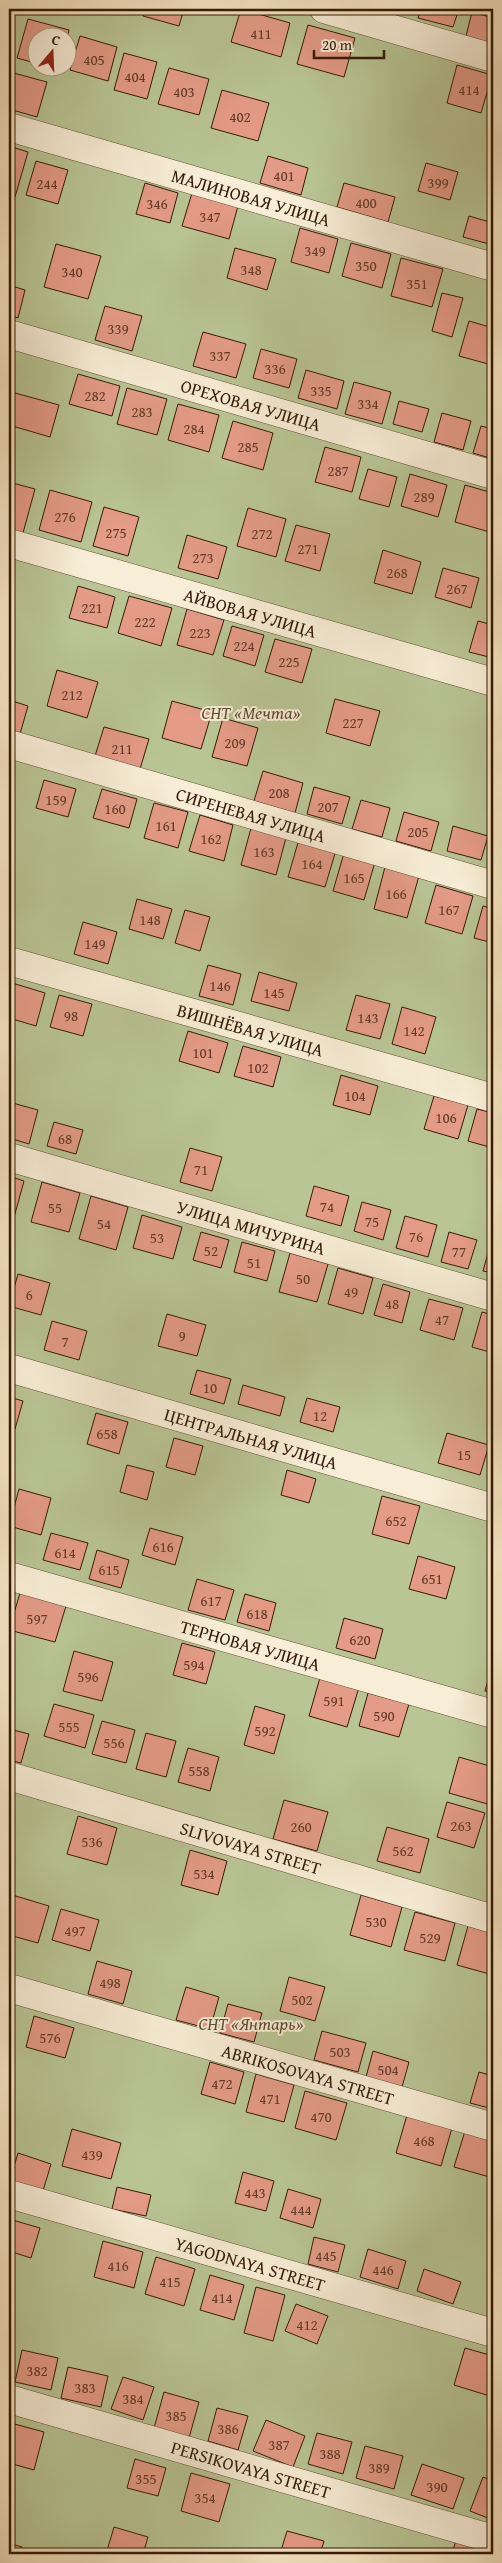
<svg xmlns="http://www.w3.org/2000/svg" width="502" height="2563" viewBox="0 0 502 2563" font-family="'Gentium Book Plus',serif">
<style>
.green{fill:#b9c595;stroke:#77704e;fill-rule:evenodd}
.building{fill:#e49b87;stroke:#351a08}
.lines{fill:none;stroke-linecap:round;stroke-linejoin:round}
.street-casing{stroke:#654d36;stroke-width:29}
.street{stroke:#f8eed7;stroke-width:28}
.labels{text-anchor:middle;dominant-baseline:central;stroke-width:4;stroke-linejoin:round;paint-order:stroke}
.number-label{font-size:15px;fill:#613a28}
.street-label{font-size:18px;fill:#351a08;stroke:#f8eed7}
.park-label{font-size:18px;font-style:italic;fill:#5d4d32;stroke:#f8eed7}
</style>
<rect width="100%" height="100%" fill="#f5e5c2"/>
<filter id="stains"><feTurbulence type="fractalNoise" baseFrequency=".004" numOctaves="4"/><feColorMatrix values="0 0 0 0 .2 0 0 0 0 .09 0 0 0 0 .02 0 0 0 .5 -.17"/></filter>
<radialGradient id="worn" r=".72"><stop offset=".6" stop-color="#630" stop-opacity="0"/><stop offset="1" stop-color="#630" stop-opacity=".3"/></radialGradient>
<path class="green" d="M12,9H493V2554H9V20ZM38,38H68V68H38Z"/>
<path class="building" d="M145,9H184L179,26L143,16Z
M241,9L290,23L281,57L231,42Z
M421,9H459L453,27L418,18Z
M472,12L493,18V44L466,36Z
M28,19L69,30L67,38H38V64L17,58Z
M308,25L355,38L344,77L297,64Z
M80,36L117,47L108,81L70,70Z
M124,53L157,62L147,99L114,90Z
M457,65L492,75L481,113L447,103Z
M169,68L209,79L199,115L158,104Z
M10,72L47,82L37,117L9,109Z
M222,90L269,103L258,141L211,128Z
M9,146L28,152L15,197L9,195Z
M268,156L308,168L301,195L260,183Z
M36,161L68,170L58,204L26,195Z
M426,163L458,172L450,200L418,191Z
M145,183L178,193L170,223L136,214Z
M344,183L395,197L388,222L337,207Z
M192,193L238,206L229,239L182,226Z
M469,216L493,223V245L463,237Z
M300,228L338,239L329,273L291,262Z
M351,243L391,254L382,288L342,276Z
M56,244L101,256L88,299L44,287Z
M235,248L276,259L267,290L227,278Z
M401,258L443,269L432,307L391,296Z
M9,285L25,290L18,318L9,315Z
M442,293L463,298L452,337L432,331Z
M105,306L142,316L132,351L95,340Z
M469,321L493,328L492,365L459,356Z
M203,332L246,344L236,378L193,366Z
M261,349L297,359L289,388L253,378Z
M306,370L344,381L337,409L298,398Z
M78,374L120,386L112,416L69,404Z
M354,382L391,392L382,424L345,414Z
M127,388L167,399L157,435L117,424Z
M15,393L59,405L50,437L9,425V413Z
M399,401L429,409L422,432L393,424Z
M178,404L219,415L209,452L168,440Z
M442,413L471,421L463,450L434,442Z
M233,421L273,433L263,470L222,458Z
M481,426L493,429V459L473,453Z
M325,447L361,457L352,492L315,482Z
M368,469L397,477L389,507L359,499Z
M410,474L447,485L438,517L401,506Z
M9,482L35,489L23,533L9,529Z
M465,485L493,493V533L455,522Z
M50,490L92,502L81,542L39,530Z
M104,507L139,517L128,556L93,546Z
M248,508L286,519L276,557L237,546Z
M296,525L330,534L320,571L285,561Z
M187,535L227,547L218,579L178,568Z
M383,550L421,562L412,594L374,583Z
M443,568L479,578L471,608L435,597Z
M78,586L115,597L107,628L69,618Z
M129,596L172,608L161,646L118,633Z
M187,609L224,620L213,655L177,645Z
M478,621L493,625V658L469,652Z
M232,626L264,635L255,666L223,656Z
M275,639L312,649L302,683L265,672Z
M57,670L98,682L87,718L47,706Z
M335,699L380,711L370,746L326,733Z
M9,700L28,706L20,734L9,731Z
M172,701L212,712L201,749L162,738Z
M223,718L258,728L247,766L212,757Z
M104,727L149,739L140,769L95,756Z
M263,771L303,783L295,813L254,801Z
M44,780L76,789L68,817L36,808Z
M314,787L350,797L342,824L307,814Z
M102,789L137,799L129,828L93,818Z
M361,800L390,808L382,837L352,829Z
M154,803L188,812L178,848L144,838Z
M404,812L439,822L431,851L396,841Z
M200,815L233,825L224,861L189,851Z
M453,826L488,836L481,860L447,851Z
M251,828L286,838L276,875L241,865Z
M299,839L336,850L325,887L288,877Z
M344,853L375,862L364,900L333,891Z
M385,867L419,876L407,918L374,909Z
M436,885L473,896L462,934L425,923Z
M137,899L172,909L163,939L129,929Z
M483,906L493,909V943L474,938Z
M185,910L210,917L200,951L175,943Z
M83,922L117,932L108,964L74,954Z
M208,965L241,974L233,1005L199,996Z
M259,972L297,983L289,1011L251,1001Z
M9,982L45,993L36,1026L9,1018Z
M59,995L92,1004L83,1036L50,1027Z
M356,995L390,1004L380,1039L346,1030Z
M402,1007L436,1017L425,1054L392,1044Z
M188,1031L228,1043L219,1073L179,1061Z
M243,1046L281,1057L273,1087L234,1076Z
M341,1075L378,1086L370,1115L333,1105Z
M434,1096L468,1105L458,1139L424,1129Z
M9,1102L38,1110L29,1144L9,1138Z
M477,1109L493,1113V1148L468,1141Z
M54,1122L83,1130L76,1154L47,1146Z
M190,1148L222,1157L212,1191L180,1182Z
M9,1176L24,1181L13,1221L9,1219Z
M42,1182L80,1193L69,1232L31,1222Z
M314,1186L349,1196L341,1226L306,1216Z
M91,1196L128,1207L116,1250L79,1239Z
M362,1202L391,1210L383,1240L354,1231Z
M142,1215L182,1227L173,1259L133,1248Z
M405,1216L437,1225L428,1257L396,1248Z
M201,1232L229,1240L221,1268L193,1260Z
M449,1232L477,1240L468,1269L441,1262Z
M242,1242L275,1251L267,1281L234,1272Z
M491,1242L493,1243V1273L483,1271Z
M290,1253L328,1264L317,1302L279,1292Z
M338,1268L373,1278L363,1314L328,1304Z
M18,1274L50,1283L41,1315L9,1306Z
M383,1284L410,1292L402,1323L374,1315Z
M429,1299L463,1308L454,1340L420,1330Z
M482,1312L493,1315V1353L472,1347Z
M167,1314L206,1325L197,1356L158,1346Z
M52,1321L87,1331L79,1360L44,1350Z
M197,1370L231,1379L224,1404L190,1394Z
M243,1385L285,1397L280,1416L238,1404Z
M9,1397L23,1401L15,1429L9,1427Z
M307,1398L340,1407L333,1432L300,1422Z
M96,1413L128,1422L119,1454L87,1444Z
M447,1433L489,1445L480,1475L438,1463Z
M174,1438L203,1446L195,1475L166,1467Z
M127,1465L154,1472L147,1500L120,1492Z
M287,1470L316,1479L309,1503L281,1495Z
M19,1489L51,1498L41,1535L9,1526Z
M382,1496L420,1506L409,1544L372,1534Z
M150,1528L183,1537L175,1565L142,1555Z
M51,1533L88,1543L80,1570L43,1560Z
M97,1550L129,1560L121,1588L89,1579Z
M418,1556L455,1567L446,1599L409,1589Z
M197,1579L234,1590L225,1620L188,1610Z
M20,1593L66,1606L55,1642L9,1630Z
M245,1594L276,1603L269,1631L237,1622Z
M344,1618L383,1629L375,1659L336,1648Z
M182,1643L215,1652L206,1684L173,1675Z
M74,1651L113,1662L102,1701L63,1691Z
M493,1662V1693L485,1691Z
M321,1674L360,1684L347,1727L309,1716Z
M368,1693L409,1704L399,1737L359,1726Z
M54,1704L94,1715L85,1748L44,1736Z
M255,1706L285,1715L274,1754L244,1745Z
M102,1721L135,1730L126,1763L92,1754Z
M9,1729L29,1734L21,1763L9,1760Z
M146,1733L176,1741L166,1777L136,1769Z
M188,1748L219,1757L210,1791L178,1782Z
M459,1757L493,1767V1796L491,1805L449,1793Z
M284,1800L328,1812L317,1851L273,1839Z
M447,1802L485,1813L474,1848L437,1837Z
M78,1816L117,1828L107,1865L67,1854Z
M387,1827L429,1839L420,1873L377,1861Z
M190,1850L227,1861L218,1895L181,1885Z
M9,1894L49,1906L38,1943L9,1935Z
M361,1895L402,1907L391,1947L350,1935Z
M61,1909L99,1920L90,1951L52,1940Z
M415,1912L455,1923L445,1961L404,1950Z
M468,1926L493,1933V1975L457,1965Z
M97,1961L132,1971L123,2004L88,1994Z
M289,1977L325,1987L315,2021L280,2011Z
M186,1987L219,1997L210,2029L176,2020Z
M228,2004L262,2013L254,2042L220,2033Z
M34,2016L74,2028L65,2058L26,2047Z
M322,2031L366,2043L358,2072L314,2060Z
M373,2051L409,2062L402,2087L366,2077Z
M210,2062L244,2072L235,2104L201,2094Z
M479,2072L493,2076V2109L470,2103Z
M256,2074L294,2085L284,2122L246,2112Z
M305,2091L347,2103L336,2140L295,2128Z
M407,2115L452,2128L441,2166L396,2153Z
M72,2129L121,2143L111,2179L62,2166Z
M465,2131L493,2139V2178L454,2167Z
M18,2153L51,2164L43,2191L10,2180Z
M243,2172L274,2181L266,2211L235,2203Z
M117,2187L151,2195L146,2216L112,2209Z
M288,2189L321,2199L313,2228L280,2218Z
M9,2219L40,2228L31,2258L9,2251Z
M314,2237L345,2245L338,2272L308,2264Z
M103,2241L143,2252L134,2288L94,2277Z
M368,2249L406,2261L398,2289L360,2277Z
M156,2257L195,2269L184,2306L145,2294Z
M424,2269L461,2282L453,2304L417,2291Z
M210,2275L244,2285L234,2320L200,2310Z
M256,2287L285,2295L273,2341L244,2333Z
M296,2304L328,2316L317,2344L285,2331Z
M465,2348L493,2356V2397L454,2385Z
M22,2350L58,2358L51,2390L15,2382Z
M68,2367L108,2376L101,2407L61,2398Z
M123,2377L154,2387L143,2420L111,2409Z
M164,2392L199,2402L189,2438L154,2428Z
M217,2408L248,2416L238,2450L208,2441Z
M266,2420L305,2436L293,2467L253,2451Z
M11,2423L44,2432L34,2470L9,2463Z
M317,2433L352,2442L343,2474L308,2464Z
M365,2446L403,2456L394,2489L356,2478Z
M135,2459L166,2468L158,2496L127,2488Z
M422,2464L464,2478L453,2509L411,2495Z
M191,2473L230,2484L219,2522L181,2511Z
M483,2477L493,2481V2520L470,2511Z
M114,2527L148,2537L143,2554H106Z
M287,2531L324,2541L320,2554H280Z
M456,2540L493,2550V2554H452Z
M9,2543L22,2547L20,2554H9Z"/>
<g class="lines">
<defs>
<g id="street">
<path d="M324,9L493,58"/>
<path id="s1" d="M9,127L493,267"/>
<path id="s2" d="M9,334L493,475"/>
<path id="s3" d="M9,543L493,682"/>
<path id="s4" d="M9,744L493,885"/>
<path id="s5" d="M9,961L493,1098"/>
<path id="s6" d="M9,1157L493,1297"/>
<path id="s7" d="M9,1368L493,1508"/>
<path id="s8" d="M9,1576L493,1714"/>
<path id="s9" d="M9,1776L493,1919"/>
<path id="s10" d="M9,1988L493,2127"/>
<path id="s11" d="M9,2194L493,2333"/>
<path id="s12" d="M9,2399L493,2539"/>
</g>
</defs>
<use href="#street" class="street-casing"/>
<use href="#street" class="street"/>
</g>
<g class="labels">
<g class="number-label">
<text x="261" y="33">411</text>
<text x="94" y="59">405</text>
<text x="135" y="76">404</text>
<text x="469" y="89">414</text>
<text x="184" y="91">403</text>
<text x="240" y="116">402</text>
<text x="284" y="175">401</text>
<text x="438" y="182">399</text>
<text x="47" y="183">244</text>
<text x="366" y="202">400</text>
<text x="157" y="203">346</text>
<text x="210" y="216">347</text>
<text x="315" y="250">349</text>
<text x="366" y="265">350</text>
<text x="251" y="269">348</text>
<text x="72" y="271">340</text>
<text x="417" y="283">351</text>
<text x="118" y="328">339</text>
<text x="220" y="355">337</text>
<text x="275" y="368">336</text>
<text x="321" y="390">335</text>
<text x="95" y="395">282</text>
<text x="368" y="403">334</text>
<text x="142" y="411">283</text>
<text x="194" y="428">284</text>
<text x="248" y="446">285</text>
<text x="338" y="470">287</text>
<text x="424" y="496">289</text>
<text x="65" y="516">276</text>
<text x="116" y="532">275</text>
<text x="262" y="533">272</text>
<text x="308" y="548">271</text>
<text x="203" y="557">273</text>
<text x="397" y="572">268</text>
<text x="457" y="588">267</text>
<text x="92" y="607">221</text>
<text x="145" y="621">222</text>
<text x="200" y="632">223</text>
<text x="244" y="645">224</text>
<text x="289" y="661">225</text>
<text x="72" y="694">212</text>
<text x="353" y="722">227</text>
<text x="235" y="742">209</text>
<text x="122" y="748">211</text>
<text x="279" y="792">208</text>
<text x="56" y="799">159</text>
<text x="328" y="806">207</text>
<text x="115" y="808">160</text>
<text x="166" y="825">161</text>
<text x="418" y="831">205</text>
<text x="211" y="838">162</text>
<text x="264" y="851">163</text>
<text x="312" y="863">164</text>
<text x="354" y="877">165</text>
<text x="396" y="893">166</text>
<text x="449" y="909">167</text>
<text x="150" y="919">148</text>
<text x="95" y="943">149</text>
<text x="220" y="985">146</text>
<text x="274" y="992">145</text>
<text x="71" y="1015">98</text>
<text x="368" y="1017">143</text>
<text x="414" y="1030">142</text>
<text x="203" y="1052">101</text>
<text x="258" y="1067">102</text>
<text x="355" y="1095">104</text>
<text x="446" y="1117">106</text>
<text x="65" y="1138">68</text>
<text x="201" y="1169">71</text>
<text x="327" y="1206">74</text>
<text x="55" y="1207">55</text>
<text x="372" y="1221">75</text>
<text x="104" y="1223">54</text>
<text x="416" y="1236">76</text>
<text x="157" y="1237">53</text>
<text x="211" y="1250">52</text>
<text x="459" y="1251">77</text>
<text x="254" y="1262">51</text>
<text x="303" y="1278">50</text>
<text x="351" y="1291">49</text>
<text x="29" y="1294">6</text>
<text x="392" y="1303">48</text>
<text x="442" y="1319">47</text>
<text x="182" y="1335">9</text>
<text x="65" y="1341">7</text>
<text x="210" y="1387">10</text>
<text x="320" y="1415">12</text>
<text x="107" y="1433">658</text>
<text x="464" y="1454">15</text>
<text x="396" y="1520">652</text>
<text x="163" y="1546">616</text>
<text x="65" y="1552">614</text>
<text x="109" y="1569">615</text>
<text x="432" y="1578">651</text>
<text x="211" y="1600">617</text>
<text x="257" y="1613">618</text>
<text x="37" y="1618">597</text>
<text x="360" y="1639">620</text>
<text x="194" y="1664">594</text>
<text x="88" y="1676">596</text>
<text x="334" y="1700">591</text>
<text x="384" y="1715">590</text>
<text x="69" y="1726">555</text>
<text x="265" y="1730">592</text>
<text x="114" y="1742">556</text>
<text x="199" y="1770">558</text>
<text x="461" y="1825">263</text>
<text x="301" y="1826">260</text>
<text x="92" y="1841">536</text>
<text x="403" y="1850">562</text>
<text x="204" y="1873">534</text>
<text x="376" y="1921">530</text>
<text x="75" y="1930">497</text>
<text x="430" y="1937">529</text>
<text x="110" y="1982">498</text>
<text x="302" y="1999">502</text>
<text x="50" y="2037">576</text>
<text x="340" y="2051">503</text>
<text x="388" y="2069">504</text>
<text x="222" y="2083">472</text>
<text x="270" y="2098">471</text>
<text x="321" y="2116">470</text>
<text x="424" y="2140">468</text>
<text x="92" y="2154">439</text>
<text x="255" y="2192">443</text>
<text x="301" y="2209">444</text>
<text x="326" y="2255">445</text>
<text x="118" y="2265">416</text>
<text x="383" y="2269">446</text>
<text x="170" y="2281">415</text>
<text x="222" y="2297">414</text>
<text x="307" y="2324">412</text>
<text x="37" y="2370">382</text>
<text x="85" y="2387">383</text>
<text x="133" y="2398">384</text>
<text x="176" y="2415">385</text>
<text x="228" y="2428">386</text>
<text x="279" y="2444">387</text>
<text x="330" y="2453">388</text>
<text x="379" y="2467">389</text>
<text x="146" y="2478">355</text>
<text x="437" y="2486">390</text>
<text x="205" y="2497">354</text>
</g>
<g class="street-label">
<text stroke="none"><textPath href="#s1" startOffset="252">МАЛИНОВАЯ УЛИЦА</textPath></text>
<text stroke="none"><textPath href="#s2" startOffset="252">ОРЕХОВАЯ УЛИЦА</textPath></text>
<text stroke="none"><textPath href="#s3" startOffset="251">АЙВОВАЯ УЛИЦА</textPath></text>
<text stroke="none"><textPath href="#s4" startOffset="252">СИРЕНЕВАЯ УЛИЦА</textPath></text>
<text stroke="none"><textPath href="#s5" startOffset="251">ВИШНЁВАЯ УЛИЦА</textPath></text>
<text stroke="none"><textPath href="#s6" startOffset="252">УЛИЦА МИЧУРИНА</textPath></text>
<text stroke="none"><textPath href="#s7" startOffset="252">ЦЕНТРАЛЬНАЯ УЛИЦА</textPath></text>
<text stroke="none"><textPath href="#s8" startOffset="251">ТЕРНОВАЯ УЛИЦА</textPath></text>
<text stroke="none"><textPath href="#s9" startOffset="252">SLIVOVAYA STREET</textPath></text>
<text stroke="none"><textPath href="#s10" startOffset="311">ABRIKOSOVAYA STREET</textPath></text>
<text stroke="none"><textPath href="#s11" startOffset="251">YAGODNAYA STREET</textPath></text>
<text stroke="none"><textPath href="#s12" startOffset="252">PERSIKOVAYA STREET</textPath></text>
</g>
<g class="park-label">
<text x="251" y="712">СНТ «Мечта»</text>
<text x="251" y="2023">СНТ «Янтарь»</text>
</g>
</g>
<rect width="502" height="2563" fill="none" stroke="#f5e5c2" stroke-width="30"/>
<rect x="10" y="10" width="482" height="2543" fill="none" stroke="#351a08" stroke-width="2.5"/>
<rect x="15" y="15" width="472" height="2533" fill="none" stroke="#351a08"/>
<g transform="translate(52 52) rotate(19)"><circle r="24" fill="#f8eed7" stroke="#aa9984"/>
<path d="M0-4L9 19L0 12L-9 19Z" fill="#8f2418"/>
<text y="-8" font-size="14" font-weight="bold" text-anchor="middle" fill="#351a08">С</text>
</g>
<path d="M314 50v8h70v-8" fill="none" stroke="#351a08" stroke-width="2.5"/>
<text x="322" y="50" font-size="15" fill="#351a08" stroke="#f8eed7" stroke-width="4" paint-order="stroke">20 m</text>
<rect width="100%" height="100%" filter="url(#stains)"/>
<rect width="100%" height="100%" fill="url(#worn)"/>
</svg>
